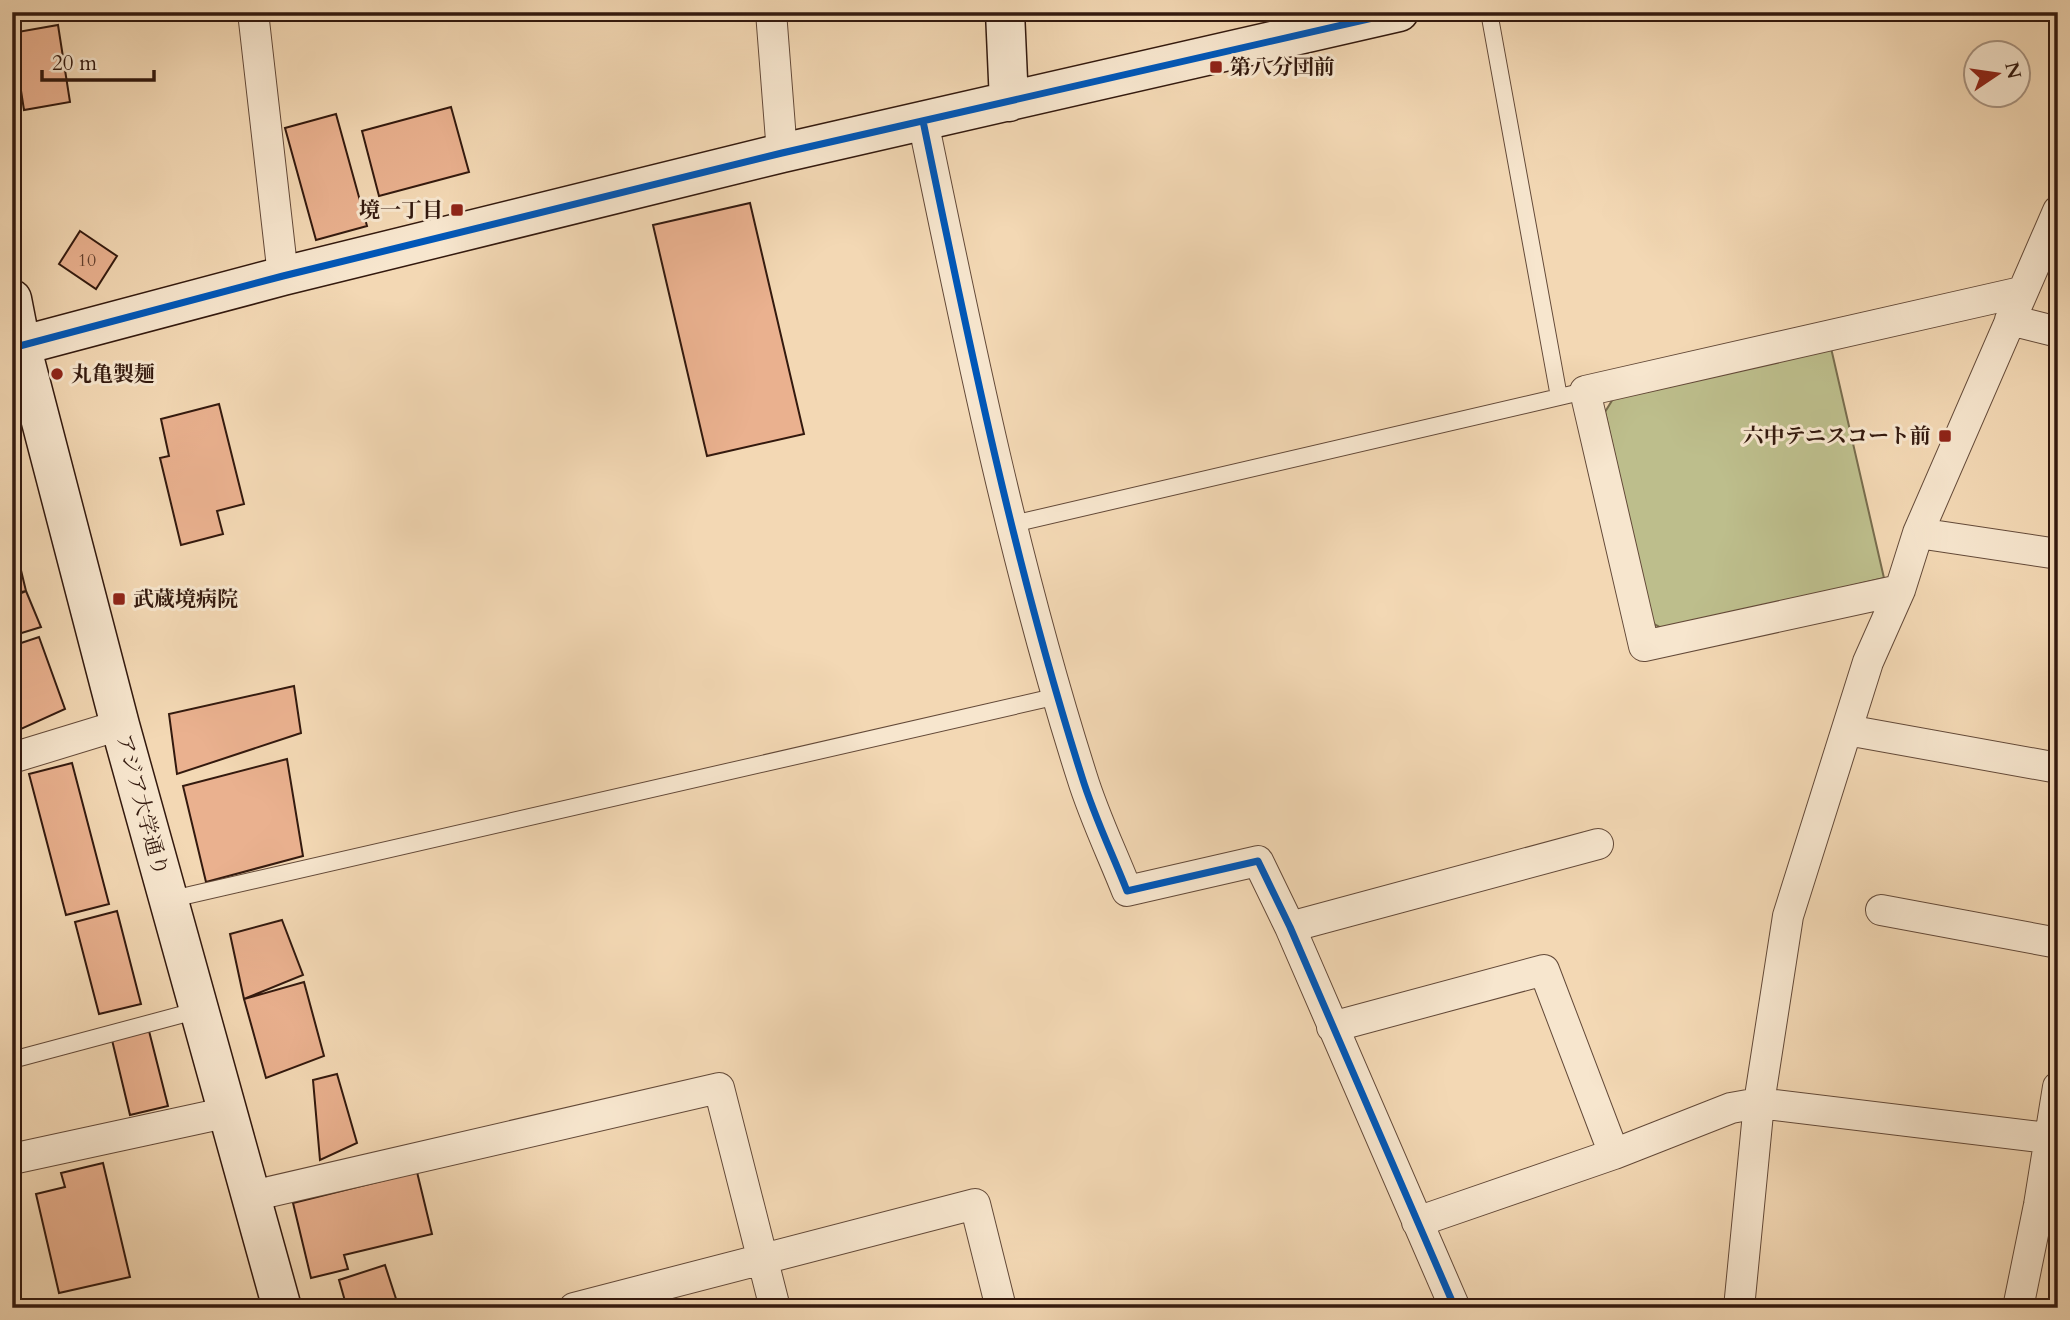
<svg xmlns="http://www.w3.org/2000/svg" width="2070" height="1320" viewBox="0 0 2070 1320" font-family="Cardo,'Noto Serif JP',serif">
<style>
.green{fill:#bdbe8c;stroke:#786c4d;stroke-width:2}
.building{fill:#eab18f;stroke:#33190e;stroke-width:2}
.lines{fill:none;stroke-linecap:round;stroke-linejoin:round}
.lane-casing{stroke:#634938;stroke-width:18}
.street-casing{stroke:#634938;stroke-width:32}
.secondary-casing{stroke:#33190e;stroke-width:41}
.lane{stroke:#f7e6ce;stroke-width:16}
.street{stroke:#f7e6ce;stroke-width:30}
.secondary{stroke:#f7e6ce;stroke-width:38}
.cycleway-casing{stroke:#f7e6ce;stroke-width:11}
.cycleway{stroke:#0057b8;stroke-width:7}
.poi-dot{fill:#8f2418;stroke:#f7e6ce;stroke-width:2.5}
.labels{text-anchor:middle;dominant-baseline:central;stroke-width:6;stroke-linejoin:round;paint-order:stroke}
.number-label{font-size:18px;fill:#613f2e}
.poi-label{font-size:21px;font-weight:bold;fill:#33190e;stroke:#f7e6ce;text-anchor:start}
.street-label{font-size:21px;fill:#33190e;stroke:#f7e6ce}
</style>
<rect width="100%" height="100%" fill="#f3d8b4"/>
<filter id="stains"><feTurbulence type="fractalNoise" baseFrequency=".00286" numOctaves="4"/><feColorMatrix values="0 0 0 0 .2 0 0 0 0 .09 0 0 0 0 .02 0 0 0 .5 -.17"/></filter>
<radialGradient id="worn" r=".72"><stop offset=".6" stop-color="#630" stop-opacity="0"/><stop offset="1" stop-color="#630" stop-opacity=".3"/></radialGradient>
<path class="green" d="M1831,348L1884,578L1665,630L1652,623L1605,412L1613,399Z"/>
<path class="building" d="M58,25L70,102L24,110L12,33Z
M451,107L469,172L379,196L362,131Z
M336,114L367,226L316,240L285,128Z
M750,203L804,434L707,456L653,225Z
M80,231L117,256L96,289L59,264Z
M219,404L244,504L217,511L223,534L181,545L160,458L169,456L161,419Z
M19,562L26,591L12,594V565Z
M26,591L41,627L12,636V597Z
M39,637L65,709L21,729L12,703V646Z
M294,686L301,733L177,774L169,714Z
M287,759L303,856L206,882L183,786Z
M72,763L109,904L66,915L29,774Z
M117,911L141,1004L99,1014L75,922Z
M282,920L303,975L244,999L230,934Z
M304,982L324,1056L266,1078L244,999Z
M149,1031L168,1106L130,1115L112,1040Z
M337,1074L357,1143L320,1160L313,1080Z
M103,1163L130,1277L59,1293L36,1194L65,1187L61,1173Z
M417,1172L432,1234L344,1255L348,1269L311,1278L293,1203Z
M385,1265L399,1308H347L339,1280Z"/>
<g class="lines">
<defs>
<path id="lane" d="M1489,12L1559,397
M1013,524L1585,391
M168,900L1058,696
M12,1060L199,1010"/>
<path id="street" d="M253,12L283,276
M771,12L782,153
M923,121C968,339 1014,564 1082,777C1094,816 1112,853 1127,891L1258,861L1290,927L1455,1308
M2010,320L2058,332
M1918,533L2058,554
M1900,590L1644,646L1585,391L2021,292
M1847,730L2058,768
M12,758L120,725
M1881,910L2058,943
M1290,927L1598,844
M1332,1027L1544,970L1614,1154
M12,1159L229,1112
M252,1196L719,1088L775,1308
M1417,1222L1614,1154L1731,1108L1759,1103L2048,1138
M574,1308L975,1204L1001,1308
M1739,1308L1759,1103L1788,916L1868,662L1900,590L1918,533L2058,211
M2018,1308L2039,1205L2058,1087"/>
<path id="secondary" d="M1005,12L1009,102
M12,299L21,345L120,725L282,1308
M12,348L283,276L782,153L1399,12"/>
</defs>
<use href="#lane" class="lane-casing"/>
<use href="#street" class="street-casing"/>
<use href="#secondary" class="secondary-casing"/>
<use href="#lane" class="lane"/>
<use href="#street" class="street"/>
<use href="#secondary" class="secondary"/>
<defs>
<path id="cycleway" d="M923,121C968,339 1014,564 1082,777C1094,816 1112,853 1127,891L1258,861L1290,927L1455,1308
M12,348L283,276L782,153L1399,12"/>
</defs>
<use href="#cycleway" class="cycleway-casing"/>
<use href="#cycleway" class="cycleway"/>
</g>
<g class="poi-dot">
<rect x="1209" y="60" width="14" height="14" rx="3.5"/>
<rect x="450" y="203" width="14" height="14" rx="3.5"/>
<circle cx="57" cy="374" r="7"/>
<rect x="1938" y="429" width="14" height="14" rx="3.5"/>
<rect x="112" y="592" width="14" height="14" rx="3.5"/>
</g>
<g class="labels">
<g class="number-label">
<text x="87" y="260">10</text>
</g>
<g class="poi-label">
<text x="1230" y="67">第八分団前</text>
<text x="443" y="210" text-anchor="end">境一丁目</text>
<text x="71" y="374">丸亀製麺</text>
<text x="1931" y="436" text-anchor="end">六中テニスコート前</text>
<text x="133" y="599">武蔵境病院</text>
</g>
<g class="street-label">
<text transform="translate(142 805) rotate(75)">アジア大学通り</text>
</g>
</g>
<rect width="2070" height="1320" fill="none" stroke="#f3d8b4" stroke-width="42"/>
<rect x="14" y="14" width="2042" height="1292" fill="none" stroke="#33190e" stroke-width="3.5"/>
<rect x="21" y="21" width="2028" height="1278" fill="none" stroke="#33190e" stroke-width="2"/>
<g transform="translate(1997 74) rotate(77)"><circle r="33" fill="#f7e6ce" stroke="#a99481" stroke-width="2"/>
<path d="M0-5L12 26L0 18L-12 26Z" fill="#8f2418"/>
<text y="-10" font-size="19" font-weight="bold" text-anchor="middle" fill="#33190e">N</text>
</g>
<path d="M42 70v10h112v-10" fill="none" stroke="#33190e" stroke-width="3.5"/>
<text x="52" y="70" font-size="21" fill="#33190e" stroke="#f7e6ce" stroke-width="5" paint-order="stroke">20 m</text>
<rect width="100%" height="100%" filter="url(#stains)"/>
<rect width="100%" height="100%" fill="url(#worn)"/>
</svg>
